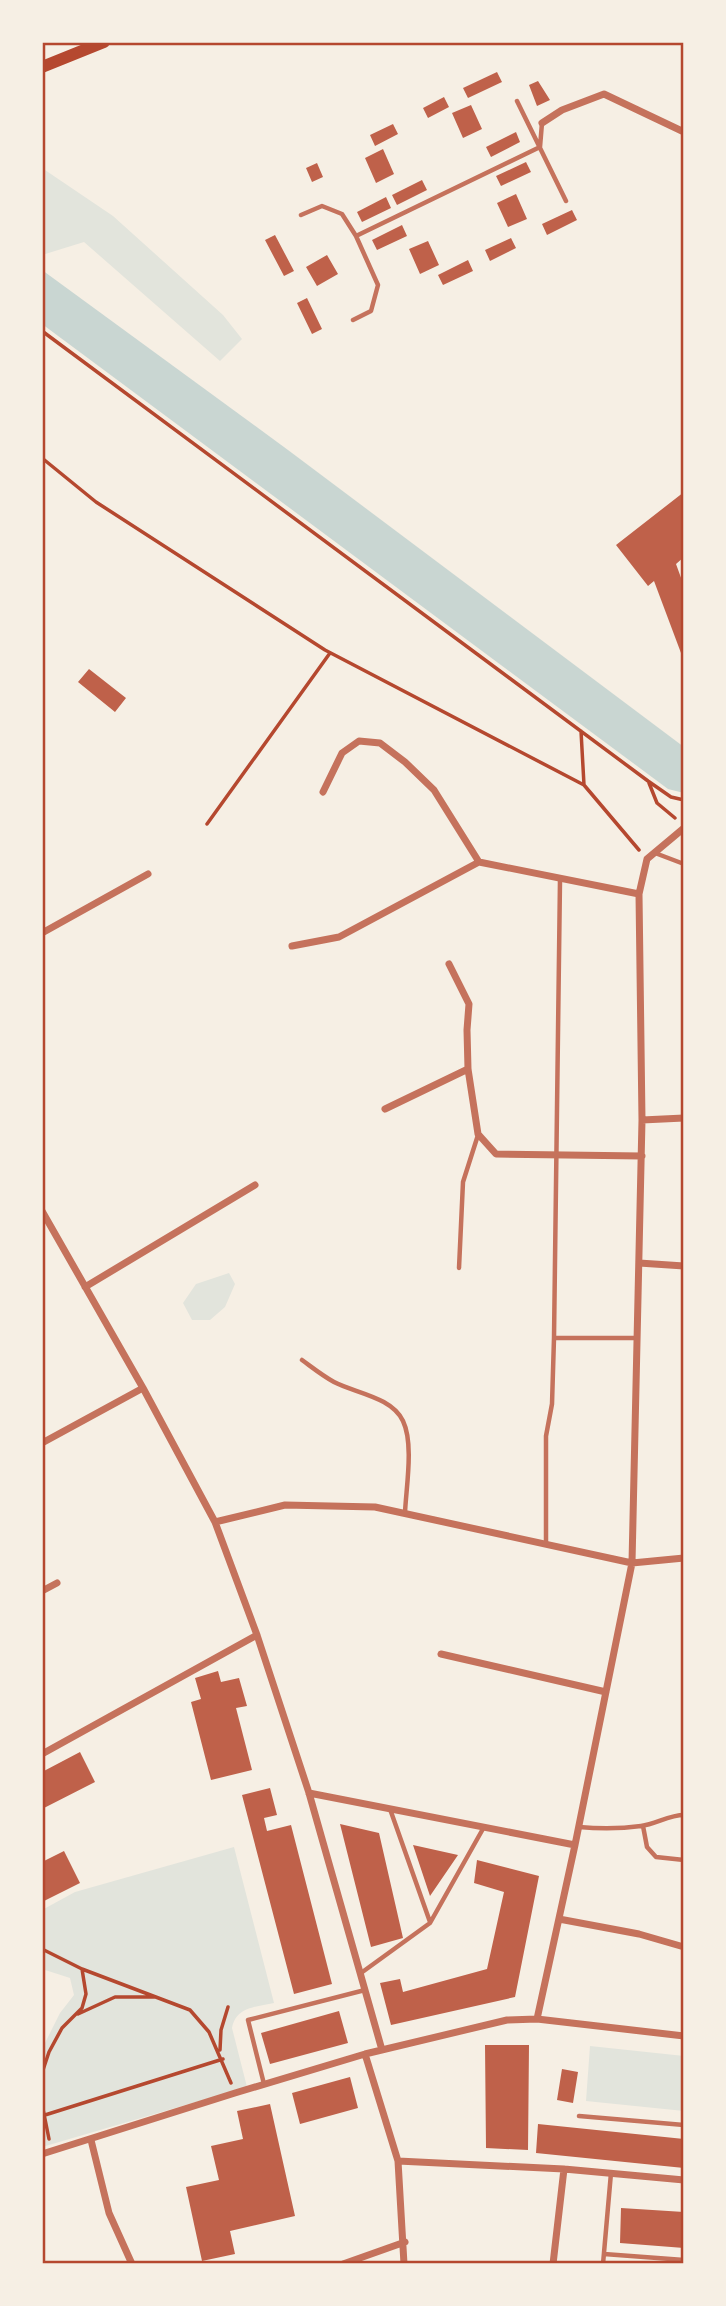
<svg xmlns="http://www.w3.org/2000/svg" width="726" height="2306" viewBox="0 0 726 2306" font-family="Overpass,sans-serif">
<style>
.green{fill:#e2e4dc}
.water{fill:#c9d6d2}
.building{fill:#bf614a}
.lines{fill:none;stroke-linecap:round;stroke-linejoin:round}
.path{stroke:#b5482f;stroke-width:3.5}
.service{stroke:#c5725c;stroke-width:4.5}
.minor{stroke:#c5725c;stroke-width:7}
.secondary{stroke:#b5482f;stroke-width:12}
.neatline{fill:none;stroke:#b5482f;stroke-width:2.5}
</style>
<rect width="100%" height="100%" fill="#f6efe4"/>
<path class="green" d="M42,168L113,216L223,315L242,339L220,361L84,242L42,255Z
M229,1273L235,1284L225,1307L210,1320H192L183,1303L196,1284Z
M234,1847L274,2003C255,2007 236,2007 232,2028L247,2087L42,2147V2049L60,2013L74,1995L70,1978L42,1969V1910L75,1892Z
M590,2046L684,2056V2111L586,2101Z"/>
<path class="water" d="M42,270L288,450L684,747V793L668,789L42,324Z"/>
<path class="building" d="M497,72L502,82L468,98L463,88Z
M538,81L550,100L537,106L529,85Z
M444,97L449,107L428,118L423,108Z
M471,105L482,129L463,138L452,113Z
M393,124L398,134L375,146L370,135Z
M516,132L520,142L491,157L486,147Z
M383,149L394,174L376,183L365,158Z
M526,162L531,172L501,186L496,176Z
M317,163L323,177L312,182L306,168Z
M422,180L427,190L397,205L392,195Z
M516,194L527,219L508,227L497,203Z
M386,197L391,208L362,222L357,212Z
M572,210L577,220L547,235L542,224Z
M402,225L407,236L377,250L372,240Z
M275,235L294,271L284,276L265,240Z
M511,238L516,248L490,261L485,250Z
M428,241L439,265L420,274L409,249Z
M327,255L338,274L317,286L306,267Z
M468,260L473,271L443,285L438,275Z
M307,298L322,329L312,334L297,303Z
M684,492V557L676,564L684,586V661L654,581L648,586L616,545Z
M89,669L126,698L115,712L78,682Z
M218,1671L221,1682L239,1678L247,1706L236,1708L252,1770L211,1780L191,1702L201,1699L195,1678Z
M80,1752L95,1782L42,1809V1772Z
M270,1788L277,1815L264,1818L267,1831L291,1825L332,1984L294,1994L242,1795Z
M340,1824L379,1833L403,1938L371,1947Z
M413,1845L458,1855L430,1896Z
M64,1851L80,1883L42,1902V1862Z
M477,1860L539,1876L515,1997L391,2025L380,1983L400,1979L403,1992L487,1969L504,1892L474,1883Z
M339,2011L348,2043L270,2064L261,2033Z
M485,2045H529L528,2150L486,2148Z
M562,2069L578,2072L573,2103L557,2100Z
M350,2077L358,2108L300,2124L292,2093Z
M270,2104L295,2216L230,2231L235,2254L202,2261L186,2187L219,2180L211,2146L243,2139L237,2111Z
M538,2124L684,2139V2168L536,2153Z
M621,2208L684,2212V2248L620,2243Z"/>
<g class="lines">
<path class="path" d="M42,331L648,781L671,797L684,800
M42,458L96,502L325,650L584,785L639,850
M581,731L584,785
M649,783L657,803L675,818
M207,824L330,653
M42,1949L82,1969
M78,2014L115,1997H154
M220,2050L221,2030L228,2007
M45,2115L223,2059
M49,2139L42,2104V2073L49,2052L62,2028L82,2008L86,1994L82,1969L190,2010L209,2032L231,2083"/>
<path class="service" d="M517,101L566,201
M301,215L322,206L342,214L356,236L378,285L371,311L353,320
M356,236L540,147L542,123
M655,853L684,864
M459,1268L463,1182L478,1135
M554,1338H637
M302,1360C313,1368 323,1376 334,1382C355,1393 392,1397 403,1421C414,1444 406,1488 405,1513
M546,1544V1436L552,1404L554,1338L560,880
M390,1809L430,1922
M643,1826L647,1847L656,1857L684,1860
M579,1827C600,1829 620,1829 641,1826C656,1824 669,1815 684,1815
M361,1973L430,1923L484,1827
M264,2084L248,2020L365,1990
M579,2116L684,2125
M604,2254L684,2260
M603,2264L611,2173"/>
<path class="minor" d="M542,123L562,110L604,94L684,132
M323,792L342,753L359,741L380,743L405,762L434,790L479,862
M42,933L148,874
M292,946L339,937L479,862L639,894
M449,964L469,1004L467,1030L468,1069L478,1134L496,1154L642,1156
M385,1109L468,1069
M642,1120L684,1118
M42,1211L143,1388L215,1522L257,1635L309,1793L382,2050
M639,1263L684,1266
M85,1287L255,1185
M42,1443L143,1388
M215,1522L285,1505L375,1507L632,1563L684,1558
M42,1591L57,1583
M441,1654L606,1692
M42,1754L257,1635
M309,1793L575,1845
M559,1919L639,1934L684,1947
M537,2019L575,1845L632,1563L642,1120L639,894L647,859L684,828
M365,2054L398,2161L404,2264
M91,2140L109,2213L132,2264
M42,2154L235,2093L365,2054L507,2020L537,2019L684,2036
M398,2161L564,2169L684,2180
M343,2264L405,2242
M553,2264L564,2169"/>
<path class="secondary" d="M42,67L104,42"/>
</g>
<rect width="726" height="2306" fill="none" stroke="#f6efe4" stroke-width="88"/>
<rect x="44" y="44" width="638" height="2218" class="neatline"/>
</svg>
